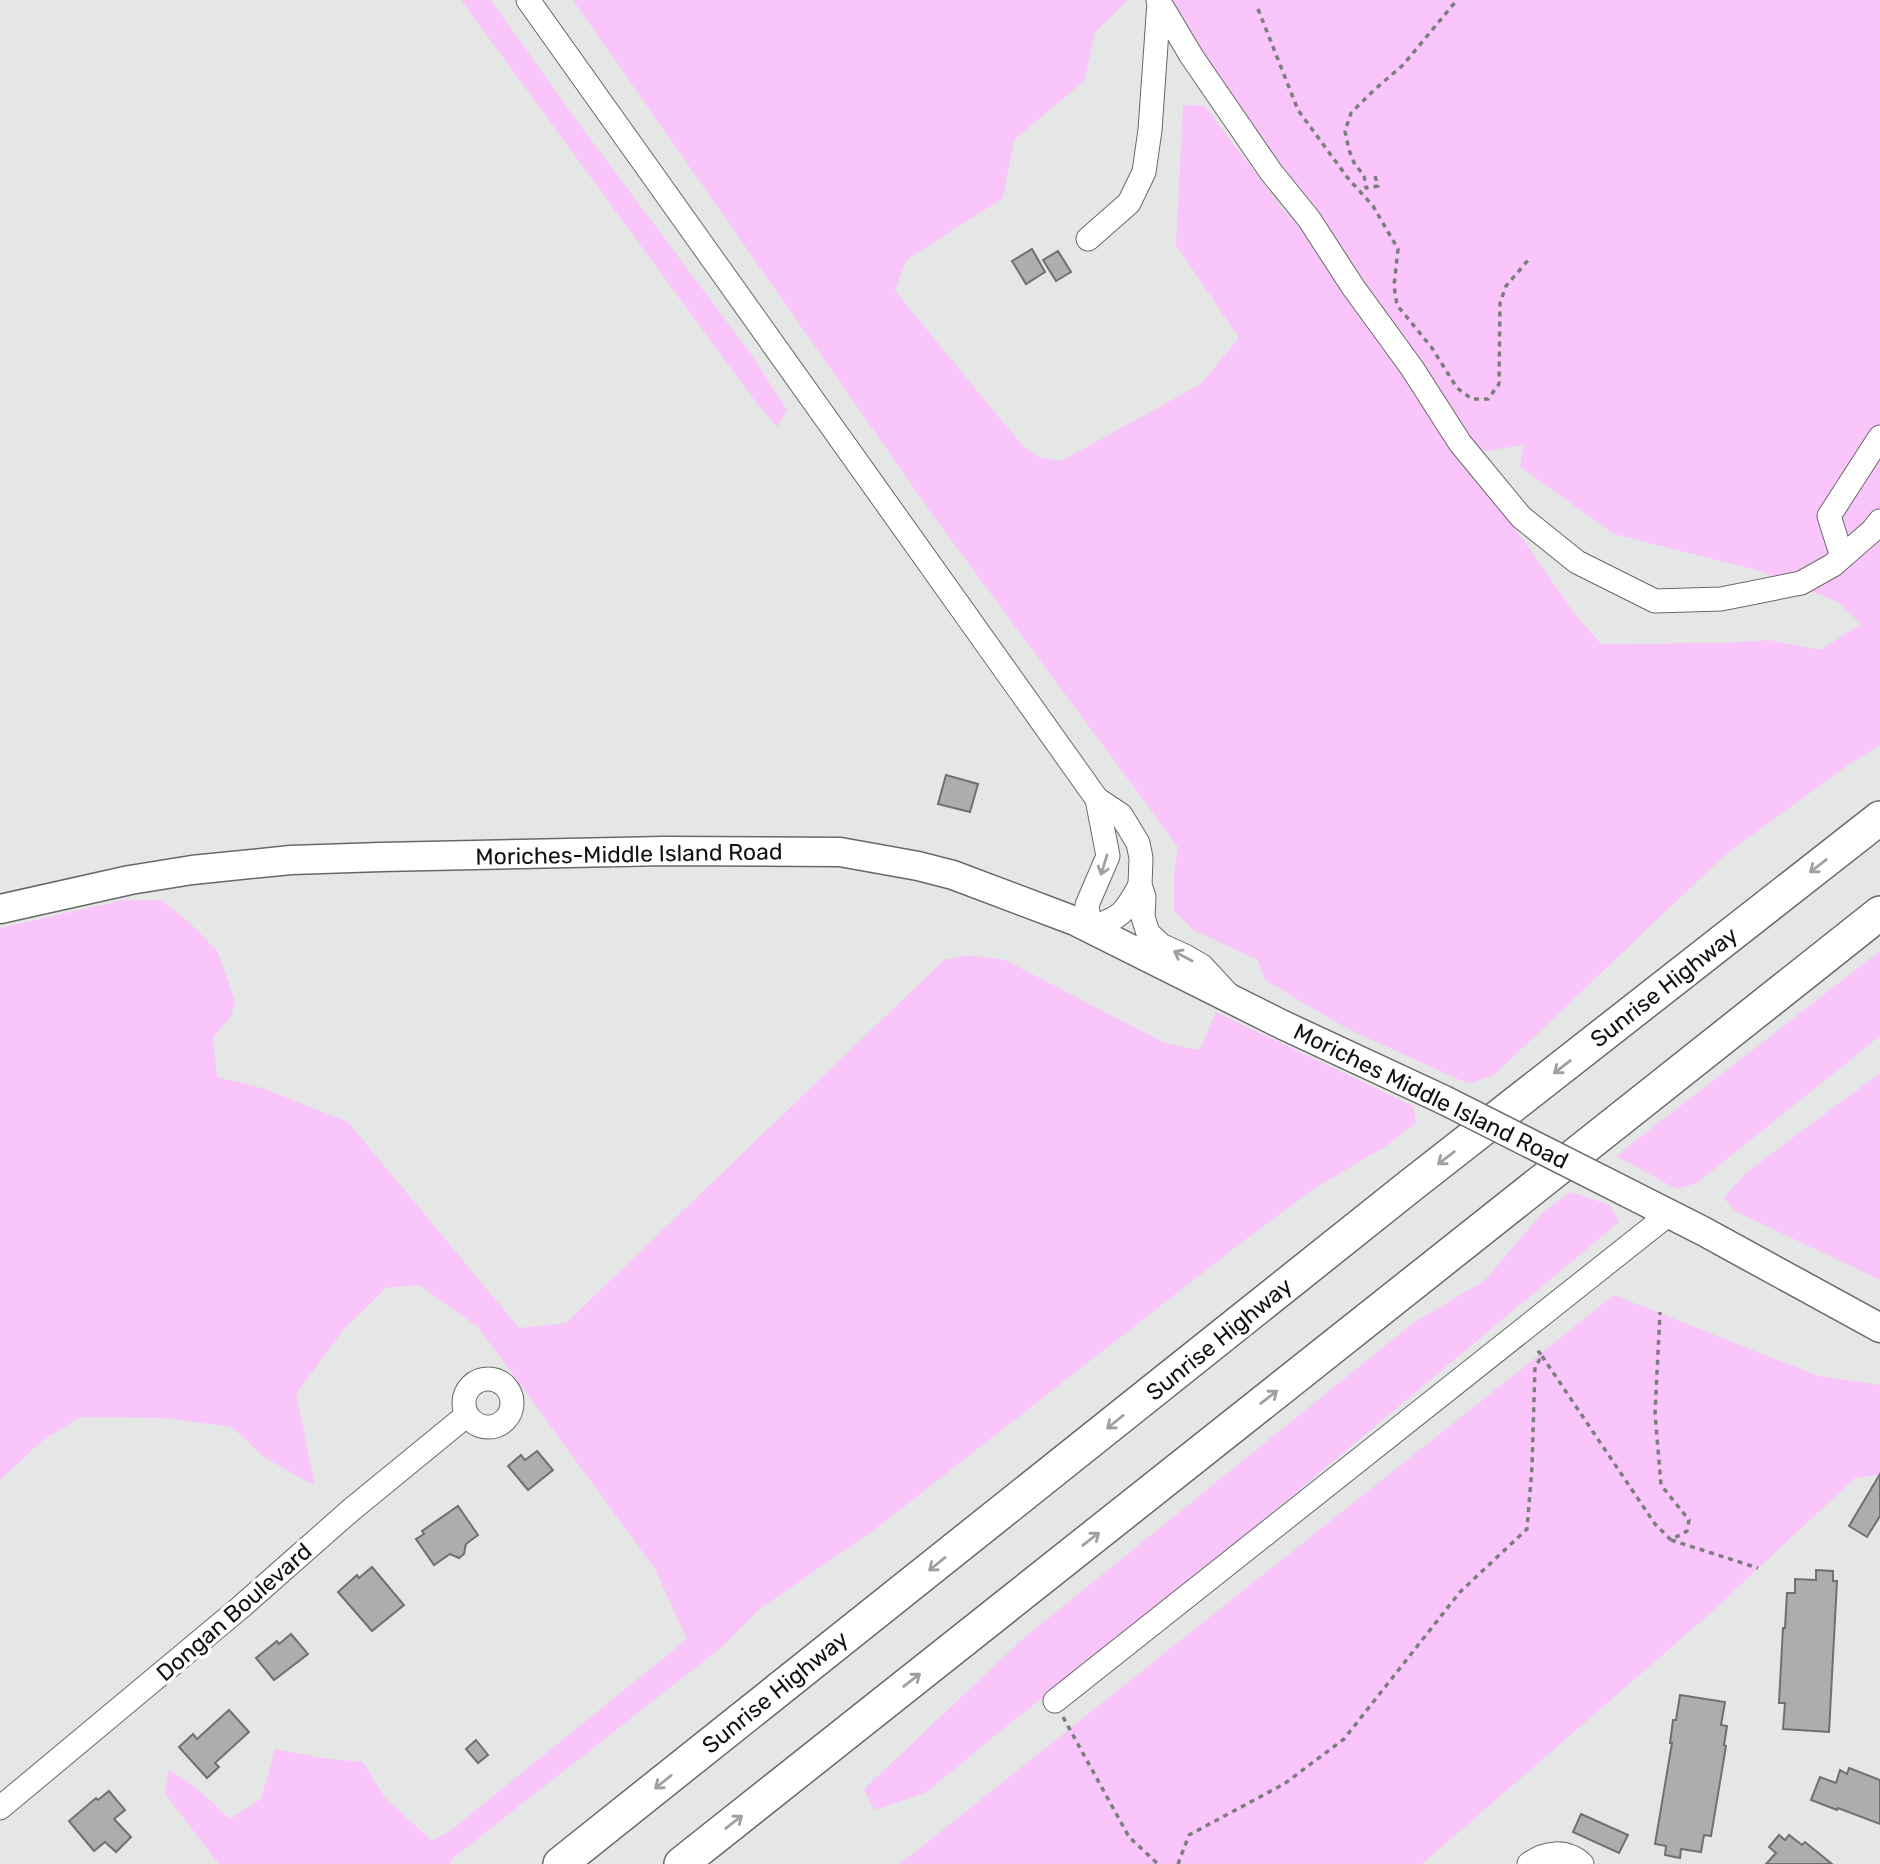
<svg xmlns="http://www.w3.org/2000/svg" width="1880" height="1864" font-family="Rubik,sans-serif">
  <rect width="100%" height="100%" fill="#e4e7e5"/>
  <g fill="#f9c5fa" fill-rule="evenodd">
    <path d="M461,0H491L569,110L753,357L787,410L777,427L759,406L704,332Z"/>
    <path d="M573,0H1128L1095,32L1084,81L1014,140L1003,198L906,260L895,291L1022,445L1038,457L1061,461L1201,384L1239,338L1176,245L1183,105L1205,106L1291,220L1196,52L1170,0H1880V745L1851,763L1727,853L1495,1074L1469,1084L1348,1029L1265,980L1258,960L1193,930L1174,911V874L1178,847L932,514ZM1523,445L1520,467L1614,534L1757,570L1838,602L1861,624L1820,650L1769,640L1723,643L1601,644L1574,613L1496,500L1460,455Z"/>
    <path d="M123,900H161L190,923L218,952L235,1002L231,1017L213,1037L217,1077L262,1088L348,1122L519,1328L566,1323L944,960L968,955L1005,960L1164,1043L1200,1050L1216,1012L1413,1106L1416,1123L1386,1146L1318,1186L1242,1242L874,1530L761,1608L723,1646L453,1858L450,1864H219L165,1794L169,1770C192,1783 211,1800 229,1819L261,1799L275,1749L328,1759L363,1762L385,1798L432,1841L450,1831L687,1639L655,1569L478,1327L419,1285L386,1288L344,1329L296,1394L315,1486L264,1457L232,1427L165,1418L80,1417L43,1440L0,1480V928Z"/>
    <path d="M1880,951V1036L1697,1183L1677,1189L1616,1156Z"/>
    <path d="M1880,1073V1280L1735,1211L1724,1198L1746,1173Z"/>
    <path d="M1570,1192L1610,1205L1619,1222L1177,1592L1013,1721L925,1793L874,1810L864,1789L1025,1637L1413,1323L1484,1281L1544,1211Z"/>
    <path d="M1614,1295L1818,1376L1880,1385V1475L1855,1478L1706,1617L1422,1864H900Z"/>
  </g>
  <g fill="#abaeac" stroke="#6e716f" stroke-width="2">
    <path d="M1032,249L1045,272L1026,284L1012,261Z"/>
    <path d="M1058,251L1071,272L1056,281L1043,260Z"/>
    <path d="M946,775L978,784L970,812L938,804Z"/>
    <path d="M537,1451L553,1470L528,1490L508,1466L521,1455L525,1460Z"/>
    <path d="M1880,1474V1516L1867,1537L1849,1526Z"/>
    <path d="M458,1506L478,1535L466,1544L464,1554L459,1558L450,1554L434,1565L416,1539L424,1534L422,1531Z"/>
    <path d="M372,1567L404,1605L372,1631L338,1592L357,1575L359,1578Z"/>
    <path d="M1816,1570L1833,1571V1581H1837L1829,1732L1783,1729L1785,1703H1779L1783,1628H1785L1787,1593H1795V1579L1816,1580Z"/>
    <path d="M291,1634L308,1654L274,1680L256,1658L277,1641L279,1644Z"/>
    <path d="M1680,1695L1725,1702L1721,1725L1727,1726L1724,1745L1726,1746L1711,1836L1704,1835L1701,1852L1681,1849L1680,1858L1665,1855L1666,1846L1655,1844L1672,1743H1670L1673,1720H1676Z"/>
    <path d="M229,1710L249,1732L215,1763L219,1767L207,1778L179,1747L193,1734L197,1739Z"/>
    <path d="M476,1740L488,1755L478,1763L466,1749Z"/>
    <path d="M1849,1768L1880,1780V1824L1838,1808L1837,1810L1811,1800L1820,1777L1836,1783L1840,1770L1847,1774Z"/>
    <path d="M109,1791L125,1810L114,1819L131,1837L116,1852L105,1842L94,1851L69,1821L96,1798L98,1800Z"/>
    <path d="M1581,1814L1628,1835L1619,1853L1573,1832Z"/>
    <path d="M1779,1835L1785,1840L1789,1835L1802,1845L1805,1842L1832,1864H1766L1776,1853L1769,1847Z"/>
  </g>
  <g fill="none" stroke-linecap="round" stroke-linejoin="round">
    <defs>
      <g id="minor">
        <path d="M528,0L1097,799L1108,856L1087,905L1090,928C1122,917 1124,914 1140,885"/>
        <path d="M1158,0L1192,57L1271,172L1309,219L1353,287L1412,368L1460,443L1521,517L1577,562L1655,601L1721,599L1801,583L1833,565L1872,531L1880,521"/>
        <path d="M1088,239L1129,203L1144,172L1150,130L1159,2"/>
        <path d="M1842,557L1829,516L1880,437"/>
        <path d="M1097,799L1121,815L1138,843L1141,858L1140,885L1144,897L1143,917L1148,933L1161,945L1185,956L1202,966L1228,994"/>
        <circle cx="488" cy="1403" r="24"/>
        <path d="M1055,1701L1669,1214"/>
        <path d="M0,1808L241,1607L351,1510L467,1415"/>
        <path d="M1529,1864C1545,1852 1566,1849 1582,1864"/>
      </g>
      <g id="major">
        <path d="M0,909L130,880L192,870L291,860L381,857L664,851L840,852L918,866L953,875L1075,921L1283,1025L1444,1100"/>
        <path d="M1628,1193L1703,1231L1880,1328"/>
      </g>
      <g id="highway">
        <path d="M560,1864L1410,1186L1880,818"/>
        <path d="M681,1864L1880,913"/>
      </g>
    </defs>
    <use href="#minor" stroke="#666968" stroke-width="25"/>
    <use href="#major" stroke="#666968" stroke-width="31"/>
    <use href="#highway" stroke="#666968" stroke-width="36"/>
    <g stroke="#7c7e7d" stroke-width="3.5" stroke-dasharray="5 5" stroke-linecap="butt">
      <path d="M1258,9L1298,110L1347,177L1373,206L1398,249L1394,286L1397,305L1432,348L1457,388L1472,399H1488L1499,384L1500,303L1506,286L1530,258"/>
      <path d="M1375,176L1378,186L1366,188L1364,175L1355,165L1349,150L1345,131L1351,113L1374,90L1403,65L1457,0"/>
      <path d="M1542,1356L1655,1524L1671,1540L1687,1531L1689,1520L1661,1485L1655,1413L1660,1312"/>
      <path d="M1671,1540L1758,1568"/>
      <path d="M1063,1717L1129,1837L1158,1864"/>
      <path d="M1178,1864L1189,1835L1284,1784L1344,1739L1460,1592L1527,1529L1532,1467L1535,1367L1542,1356L1535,1347"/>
    </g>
    <use href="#minor" stroke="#fff" stroke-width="23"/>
    <use href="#major" stroke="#fff" stroke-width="28"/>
    <use href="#highway" stroke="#fff" stroke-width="33"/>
    <defs>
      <path id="major-bridge" d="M1444,1100L1628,1193"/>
    </defs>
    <use href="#major-bridge" stroke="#666968" stroke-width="31" stroke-linecap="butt"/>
    <use href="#major-bridge" stroke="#fff" stroke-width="28"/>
  </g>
  <defs><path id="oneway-shaft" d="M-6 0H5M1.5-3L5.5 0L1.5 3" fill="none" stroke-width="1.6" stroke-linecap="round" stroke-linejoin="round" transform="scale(1.75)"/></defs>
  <g stroke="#9fa0a0">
    <use href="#oneway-shaft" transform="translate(1104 865) rotate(107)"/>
    <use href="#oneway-shaft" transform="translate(1818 866) rotate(142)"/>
    <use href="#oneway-shaft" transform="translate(1183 956) rotate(-152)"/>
    <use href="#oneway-shaft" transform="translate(1562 1067) rotate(142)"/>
    <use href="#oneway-shaft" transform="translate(1446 1158) rotate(142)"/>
    <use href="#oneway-shaft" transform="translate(1269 1397) rotate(-38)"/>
    <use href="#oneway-shaft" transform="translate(1115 1422) rotate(141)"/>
    <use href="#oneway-shaft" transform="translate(1091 1539) rotate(-38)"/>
    <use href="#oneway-shaft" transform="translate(937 1564) rotate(141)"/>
    <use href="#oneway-shaft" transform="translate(912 1680) rotate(-38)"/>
    <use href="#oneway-shaft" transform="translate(663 1782) rotate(141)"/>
    <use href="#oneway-shaft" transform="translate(734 1822) rotate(-38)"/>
  </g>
  <g text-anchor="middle" stroke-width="7" stroke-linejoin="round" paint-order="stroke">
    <g font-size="23" fill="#101111" stroke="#fff">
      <text transform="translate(629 854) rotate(-1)" y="8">Moriches-Middle Island Road</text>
      <text transform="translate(1664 987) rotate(-38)" y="8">Sunrise Highway</text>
      <text transform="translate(1431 1096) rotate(26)" y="8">Moriches Middle Island Road</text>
      <text transform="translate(1219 1339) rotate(-39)" y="8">Sunrise Highway</text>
      <text transform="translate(234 1612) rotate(-41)" y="8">Dongan Boulevard</text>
      <text transform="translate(775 1692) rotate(-39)" y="8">Sunrise Highway</text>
    </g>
  </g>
</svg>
